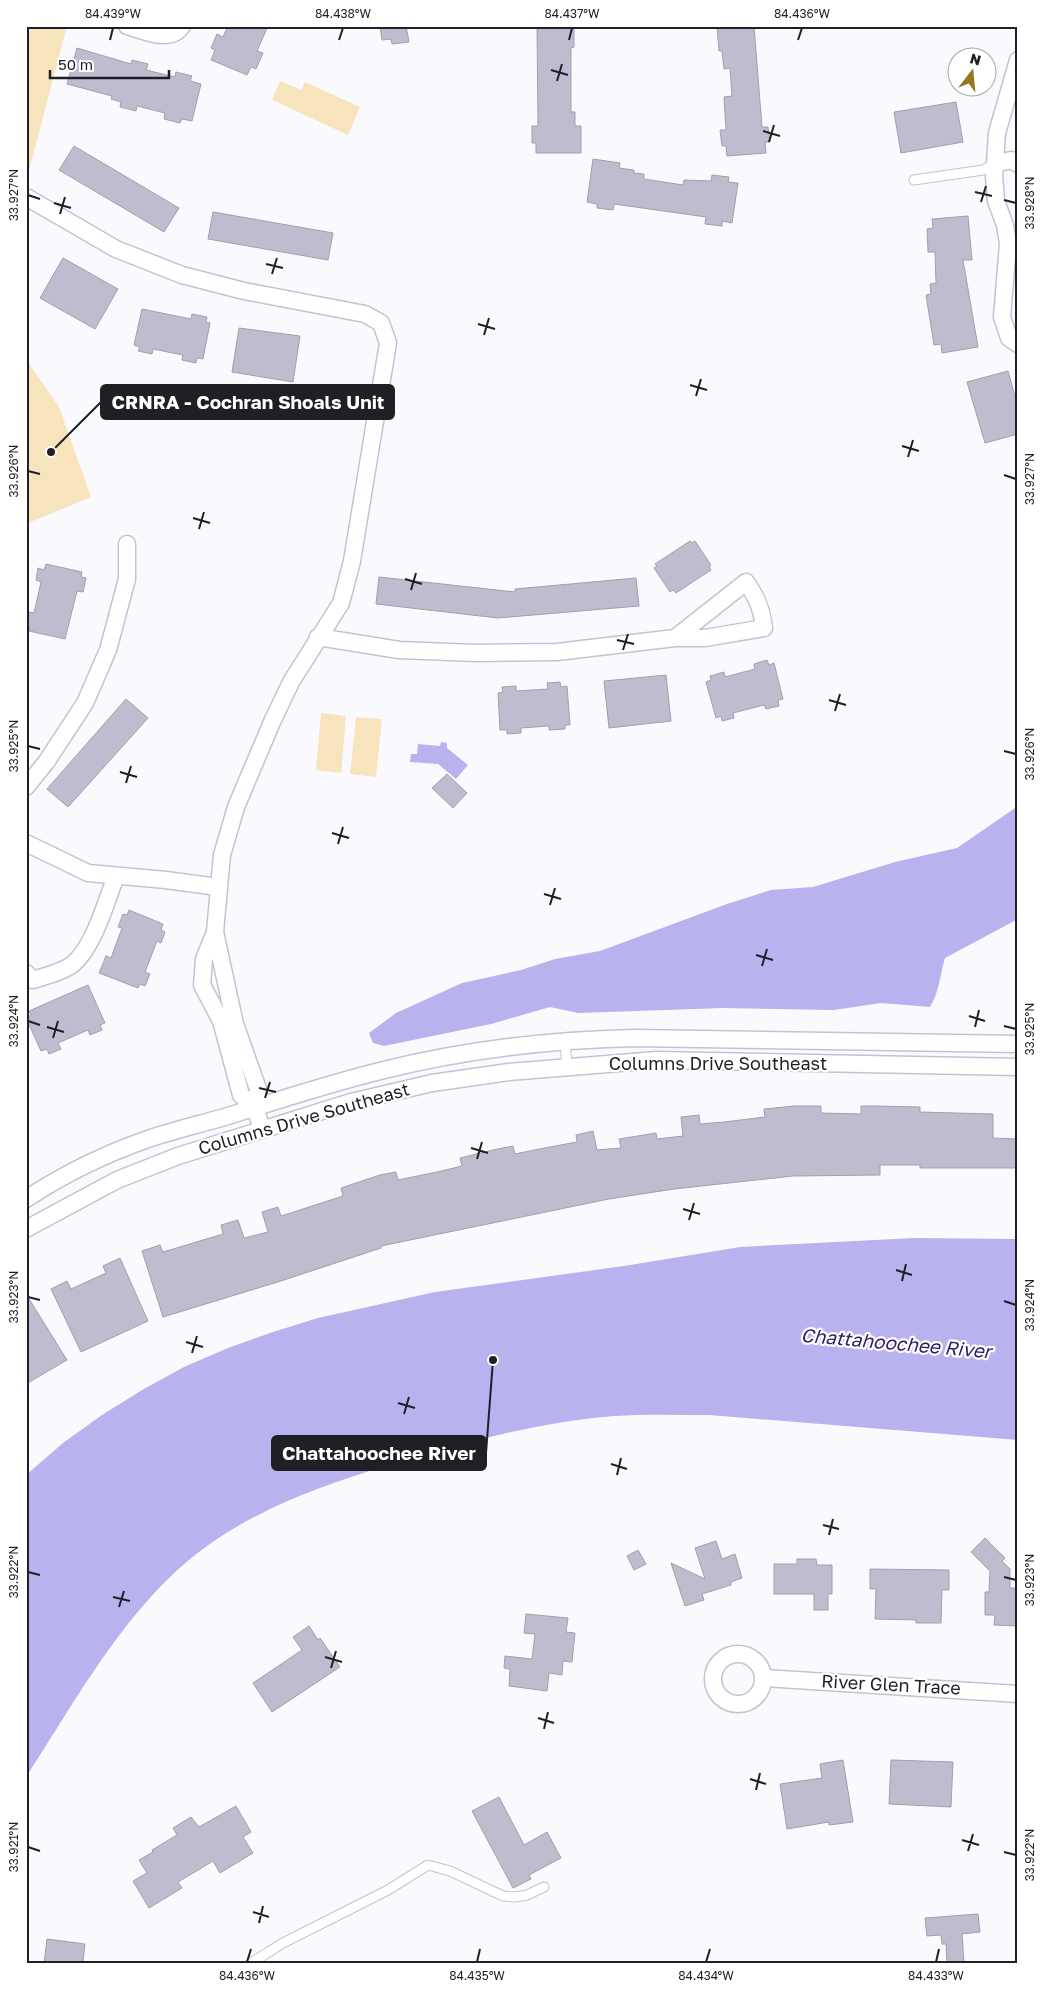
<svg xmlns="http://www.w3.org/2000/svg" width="1044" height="1989" font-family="'Golos Text',sans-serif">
  <rect width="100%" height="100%" fill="#fafafe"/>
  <g fill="#f7e4bd">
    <path d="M26,26H67L26,182Z"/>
    <path d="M280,81L301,90L305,82L360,107L348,135L272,100Z"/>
    <path d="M26,359L59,407L91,497L26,524Z"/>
    <path d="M321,713L346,716L341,773L316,770Z"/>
    <path d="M356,717L382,719L376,777L350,774Z"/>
  </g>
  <g fill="#b8b2ef">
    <path d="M441,742L447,743V748L468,765L456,779L438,764L410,762L411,754H417L418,744L440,746Z"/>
    <path d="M1018,806V919L945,958C940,975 939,993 930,1007L881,1003L834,1010L723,1008L578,1013L550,1007L491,1024L384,1046L373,1043L369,1033L396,1013L462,983L521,970L555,959L600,951L727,904L771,890L813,887L895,862L957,848Z"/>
    <path d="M914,1238L1018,1239V1440L709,1415C678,1415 646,1414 614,1416C538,1422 462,1443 389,1465C310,1489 231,1518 171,1576C111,1634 71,1708 26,1777V1475L63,1443L102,1415L142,1390L184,1367L228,1348L273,1332L318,1318L435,1292L624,1266L740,1247Z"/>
  </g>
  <g fill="#bebdd0" stroke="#a09fb1">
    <path d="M228,26H268L257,51L263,53L256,69L251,67L247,75L211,60L215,50L211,48L217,34L223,37Z"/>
    <path d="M380,26H406L409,42L392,44L391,39L382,40Z"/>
    <path d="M537,26H574V47L571,48V112H575V126H581V153H536V143H532V126H538Z"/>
    <path d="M717,26H754L762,127H768L770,142H765L766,153L727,156L726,146H722L720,130H726L724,97L732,96L730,68L724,69L722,51H719Z"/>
    <path d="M77,48L131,64L132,60L148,64L146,70L175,77L176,72L192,76L190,81L201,84L192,121L182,119L180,123L164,119L165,113L137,106L136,111L120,107L121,102L111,99L112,96L67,84Z"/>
    <path d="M956,102L963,142L901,153L894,112Z"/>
    <path d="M74,146L179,208L164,232L59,170Z"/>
    <path d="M593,159L620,163L619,168L634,170V173L644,174V179L683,185L684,180L711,181L712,175L729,177L728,182L738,183L732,223L722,221V226L705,224L706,217L614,204L613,210L597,208V204L587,202Z"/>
    <path d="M213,212L333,233L328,260L208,239Z"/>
    <path d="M968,216L972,260H963L978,347L942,353L941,344L934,345L926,295L931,294L930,284L936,283L935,252H928L927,229L933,228L932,219Z"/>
    <path d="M63,258L118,289L95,329L40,298Z"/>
    <path d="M142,309L191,319L192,314L207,317L206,322L210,323L203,359L197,358L196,363L182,360L183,355L153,349L152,354L138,351L140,347L134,345Z"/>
    <path d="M239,328L300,336L293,382L232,372Z"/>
    <path d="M1008,371L1018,407V434L985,443L967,382Z"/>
    <path d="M690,541L692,543L695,541L711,565L709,566L711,570L676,593L673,590L670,592L654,568L657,566L655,564Z"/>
    <path d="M46,564L82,572L81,577L86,578L83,592L77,591L65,639L29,631L30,627L26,626L29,612L34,613L41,582L36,580L38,568L44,570Z"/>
    <path d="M379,577L515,592V589L636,578L639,606L498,618L376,604Z"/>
    <path d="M767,660L769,665L774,663L783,699L778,700L779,706L766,709L764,705L733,713L734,718L722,721L721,716L716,718L706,682L711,680L710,676L724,672L725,677L755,669L754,664Z"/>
    <path d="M666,675L671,721L609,728L604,681Z"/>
    <path d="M560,682L561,687L567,686L570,725H565V729L549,730V726L521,728V733L507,734V730H500L498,693L503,692L502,687L516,686V691L548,689L547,683Z"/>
    <path d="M126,699L148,718L68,807L47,789Z"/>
    <path d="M447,774L467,793L453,808L432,788Z"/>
    <path d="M129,910L163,924L161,930L165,932L161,943L157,941L145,972L150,974L145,986L140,984L138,988L99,973L106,956L111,958L122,928L118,927L123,914L127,915Z"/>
    <path d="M88,985L105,1023L100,1025L102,1030L90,1035L88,1030L58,1043L61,1049L49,1054L47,1049L41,1051L26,1018L31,1015L29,1011Z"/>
    <path d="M794,1106H821V1113L861,1114V1106H878L920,1107V1112L993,1114V1138L1018,1139V1168H920V1165H880V1175L793,1176L674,1189L609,1199L381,1246V1248L281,1281L163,1317L142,1251L160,1245L163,1252L223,1234L221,1225L238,1220L244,1238L268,1232L262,1212L278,1207L281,1216L343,1196L341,1188L380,1175L396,1172L398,1180L437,1172L462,1166L460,1158L493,1150L513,1146L515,1154L539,1149L577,1142L576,1135L593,1131L597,1150L621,1148L619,1139L656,1133L657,1139L683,1136L681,1117L699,1115L700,1124L724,1122L765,1117L764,1109Z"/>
    <path d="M120,1258L148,1321L81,1352L51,1289L67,1281L71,1289L106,1273L103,1266Z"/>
    <path d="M26,1294L67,1360L26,1384Z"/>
    <path d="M985,1538L1005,1558L1002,1561L1010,1569V1588H1018V1626L994,1625L995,1615H985V1592H989L990,1571L971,1552Z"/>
    <path d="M716,1541L722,1559L735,1554L742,1578L731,1582V1585L702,1594L704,1600L685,1606L671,1563L705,1579L695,1548Z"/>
    <path d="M638,1550L646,1564L634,1570L627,1556Z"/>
    <path d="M797,1559H816L817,1565H832V1594H828V1610H814V1594H774V1564H797Z"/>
    <path d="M870,1569L949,1570V1590H942L941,1623H916V1620L875,1619L876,1589H870Z"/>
    <path d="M526,1614L568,1618L566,1632L575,1633L572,1662L563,1661L562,1675L549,1673L547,1691L509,1686L510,1669L504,1668L505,1656L532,1659L535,1634L524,1633Z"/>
    <path d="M309,1626L318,1640L320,1638L340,1667L272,1712L253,1683L302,1650L293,1637Z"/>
    <path d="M843,1760L853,1822L829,1825V1822L787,1829L780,1784L822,1778L820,1764Z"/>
    <path d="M891,1760L953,1762L951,1807L889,1804Z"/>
    <path d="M499,1797L524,1845L547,1832L561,1858L529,1875L531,1879L513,1888L472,1811Z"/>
    <path d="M236,1806L251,1832L243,1837L253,1853L220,1873L213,1861L178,1882L182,1888L149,1908L133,1881L147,1873L139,1860L153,1852L152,1850L177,1835L173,1828L191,1817L199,1827Z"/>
    <path d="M978,1914L980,1932L962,1934L964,1963H947L946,1944H942L941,1935L927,1936L925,1918Z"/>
    <path d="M47,1939L85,1944L83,1962L44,1963Z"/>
  </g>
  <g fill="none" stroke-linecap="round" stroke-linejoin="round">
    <defs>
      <g id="lane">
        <path d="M914,180L983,170L995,164"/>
        <path d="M565,1042L567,1066"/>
        <path d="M251,1963L283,1943L388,1890L428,1865L450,1871L503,1896L515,1897L527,1895L544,1887"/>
      </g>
      <g id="street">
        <path d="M127,26C143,30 170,44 182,26"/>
        <path d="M1018,60L997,133L994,176L996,201L1005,225L1008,244L1002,317L1009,338L1018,344"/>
        <path d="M995,164L1011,160L1018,164"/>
        <path d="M28,198L116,249L182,275L244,291L365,314L381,323L388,343L352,561L341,603L291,682L272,722L236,807L222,855L215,932L235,1024L258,1089L255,1108L262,1129"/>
        <path d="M318,637L399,650L476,653L557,652L675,638H705L764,628C762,610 757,597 746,582L675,638"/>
        <path d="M26,787L47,761L85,703L108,650L127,579V544"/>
        <path d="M26,843L88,873L166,880L218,887"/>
        <path d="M215,932L204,959L202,985L221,1021L241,1095L255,1108"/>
        <path d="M26,973L33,980C45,976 63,972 73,964C94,946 106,902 116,876"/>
        <path d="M26,1199C64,1174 105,1154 148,1139C174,1130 201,1124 228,1116C278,1100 328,1084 380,1071C463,1050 549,1040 634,1038L1018,1044"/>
        <path d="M26,1229L117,1180L178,1156L351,1102L432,1083L509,1072L657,1060L1018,1067"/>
        <circle cx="738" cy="1679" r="25"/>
        <path d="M764,1678L1018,1694"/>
      </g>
    </defs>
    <use href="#lane" stroke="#c3c2d5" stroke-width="11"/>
    <use href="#street" stroke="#c3c2d5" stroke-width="19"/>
    <path stroke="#9b9aa0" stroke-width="3" stroke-dasharray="5 2.5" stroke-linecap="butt" d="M26,42H27"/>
    <use href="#lane" stroke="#fff" stroke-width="9"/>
    <use href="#street" stroke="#fff" stroke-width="16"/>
  </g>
  <path fill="none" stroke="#201f26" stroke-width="2" d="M110,40L113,28M339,40L343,28M569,40L572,28M798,40L802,28M551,70L568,75M557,81L562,64M763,131L780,136M769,142L774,125M975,192L992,196M28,195L40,199M1004,200L1016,203M981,202L986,186M54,203L71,208M60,214L65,197M266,264L283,268M272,274L277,258M478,324L495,329M484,335L489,318M690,385L707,390M696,396L701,379M902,446L919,451M908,457L913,440M28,471L40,474M1004,475L1016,479M193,518L210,523M199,529L204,512M405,579L422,584M411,590L416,573M617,640L634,644M623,650L628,634M829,700L846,705M835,711L840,694M28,746L40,749M1004,751L1016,754M120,772L137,777M126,783L131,766M332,833L349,838M338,844L343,827M544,894L561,899M550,905L555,888M756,955L773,960M762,966L767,949M969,1016L985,1021M28,1021L40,1025M1004,1026L1016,1029M47,1027L64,1032M975,1027L979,1010M53,1038L58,1021M259,1088L276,1092M265,1098L270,1082M471,1148L488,1153M477,1159L482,1142M683,1209L700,1214M689,1220L694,1203M896,1270L912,1275M902,1281L906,1264M28,1297L40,1300M1004,1301L1016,1305M186,1342L203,1347M192,1353L197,1336M398,1403L415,1408M404,1414L409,1397M611,1464L627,1469M617,1475L621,1458M823,1525L839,1529M829,1535L833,1519M28,1572L40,1575M1004,1577L1016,1580M113,1597L130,1601M119,1607L124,1591M325,1657L342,1662M331,1668L336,1651M538,1718L554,1723M544,1729L548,1712M750,1779L766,1784M756,1790L760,1773M962,1840L979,1845M28,1847L40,1851M968,1851L973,1834M1004,1852L1016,1855M253,1912L269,1917M259,1923L263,1906M247,1962L251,1949M477,1962L480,1949M706,1962L710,1949M936,1962L939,1949"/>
  <g text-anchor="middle" stroke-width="4.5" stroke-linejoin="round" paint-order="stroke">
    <g font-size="18" fill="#201f26" stroke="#fff">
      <text x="718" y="1070">Columns Drive Southeast</text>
      <text transform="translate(304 1119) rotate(-16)" y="6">Columns Drive Southeast</text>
      <text transform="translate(891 1685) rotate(3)" y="6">River Glen Trace</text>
    </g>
    <g font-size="19" font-style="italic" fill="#322167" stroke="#fff">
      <text transform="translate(896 1343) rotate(5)" y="7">Chattahoochee River</text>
    </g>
  </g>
  <path fill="none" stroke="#201f26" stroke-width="2" d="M51 452L101 402M493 1360L486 1453"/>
  <g fill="#201f26" stroke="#fff" stroke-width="2">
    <circle cx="51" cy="452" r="5"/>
    <circle cx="493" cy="1360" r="5"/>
  </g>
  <g fill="#201f26" stroke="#201f26" stroke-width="2">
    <rect x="101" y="385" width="293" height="34" rx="5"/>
    <rect x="272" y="1436" width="214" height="34" rx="5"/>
  </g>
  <g font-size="19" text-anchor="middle" font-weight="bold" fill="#fff">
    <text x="248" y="409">CRNRA - Cochran Shoals Unit</text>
    <text x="379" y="1460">Chattahoochee River</text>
  </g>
  <rect width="1044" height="1989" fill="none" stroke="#ffffff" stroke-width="55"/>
  <g transform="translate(972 72) rotate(16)"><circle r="24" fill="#ffffff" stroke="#a6a5a8"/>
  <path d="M0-4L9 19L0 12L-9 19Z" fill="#997620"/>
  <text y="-8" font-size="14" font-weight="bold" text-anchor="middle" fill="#201f26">N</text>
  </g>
  <path d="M50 70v8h119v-8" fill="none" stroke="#201f26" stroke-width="2.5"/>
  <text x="58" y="70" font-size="15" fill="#201f26" stroke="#ffffff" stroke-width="4" paint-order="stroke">50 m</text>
  <rect x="28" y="28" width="988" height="1934" fill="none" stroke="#201f26" stroke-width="2"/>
  <g font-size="12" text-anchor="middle" fill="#201f26">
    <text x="113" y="18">84.439°W</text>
    <text x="343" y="18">84.438°W</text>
    <text x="572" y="18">84.437°W</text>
    <text x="802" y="18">84.436°W</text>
    <text transform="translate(14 195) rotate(-90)" y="4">33.927°N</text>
    <text transform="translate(1030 203) rotate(-90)" y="4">33.928°N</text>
    <text transform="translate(14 471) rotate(-90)" y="4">33.926°N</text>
    <text transform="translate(1030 479) rotate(-90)" y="4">33.927°N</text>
    <text transform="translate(14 746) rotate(-90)" y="4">33.925°N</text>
    <text transform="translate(1030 754) rotate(-90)" y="4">33.926°N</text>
    <text transform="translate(14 1021) rotate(-90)" y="4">33.924°N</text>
    <text transform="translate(1030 1029) rotate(-90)" y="4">33.925°N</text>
    <text transform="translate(14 1297) rotate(-90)" y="4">33.923°N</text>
    <text transform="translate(1030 1305) rotate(-90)" y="4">33.924°N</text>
    <text transform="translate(14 1572) rotate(-90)" y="4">33.922°N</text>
    <text transform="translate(1030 1580) rotate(-90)" y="4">33.923°N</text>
    <text transform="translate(14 1847) rotate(-90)" y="4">33.921°N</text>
    <text transform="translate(1030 1855) rotate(-90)" y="4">33.922°N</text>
    <text x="247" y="1980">84.436°W</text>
    <text x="477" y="1980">84.435°W</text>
    <text x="706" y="1980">84.434°W</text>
    <text x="936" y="1980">84.433°W</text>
  </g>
</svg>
